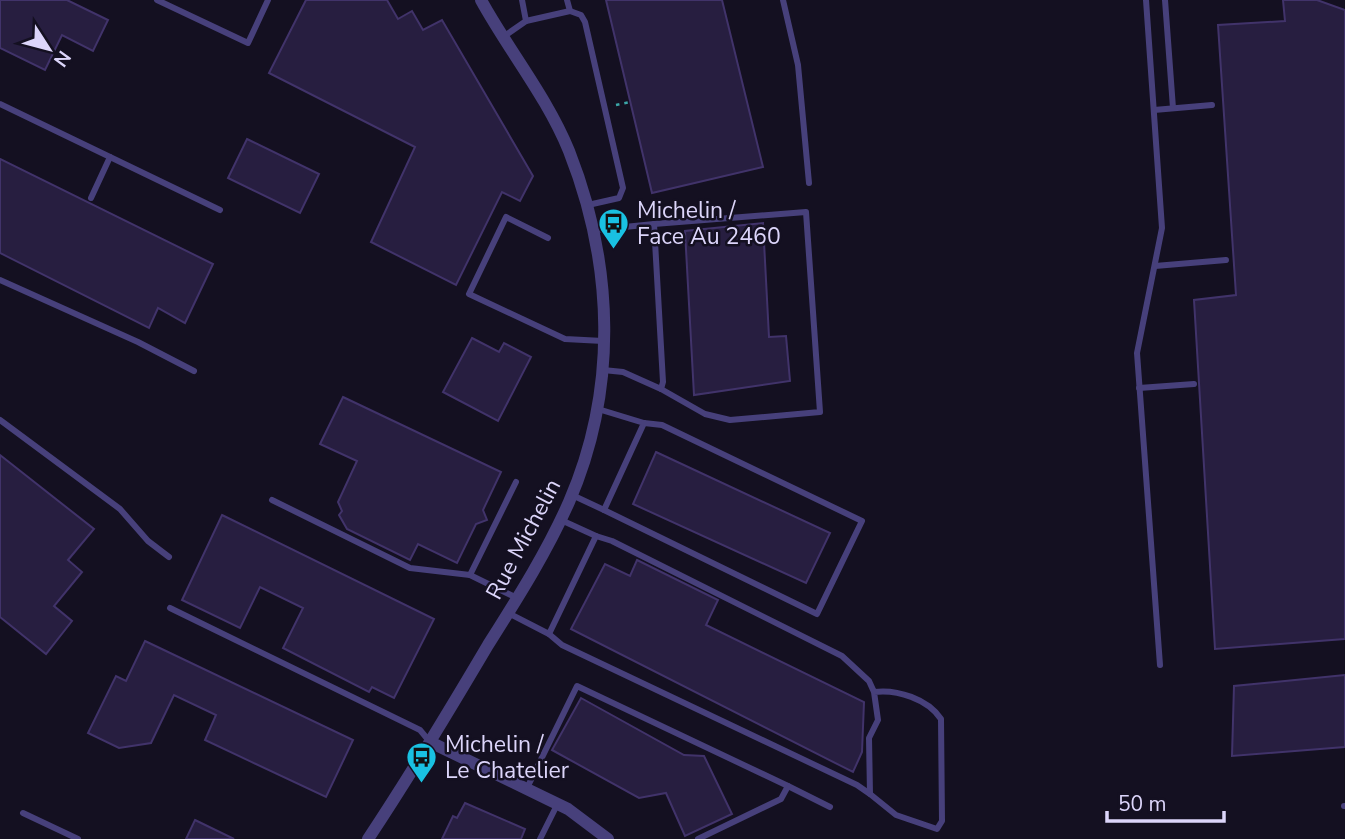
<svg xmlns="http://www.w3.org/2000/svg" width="1345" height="839" font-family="'Nunito Sans',sans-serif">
  <rect width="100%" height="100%" fill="#141021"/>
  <g fill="#271e40" stroke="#41336a" stroke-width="2">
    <path d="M0,0H67L108,20L93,51L62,35L45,70L0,48Z"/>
    <path d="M306,0H387L398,19L412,11L423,30L442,20L533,176L520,201L502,192L456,285L371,242L415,147L269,73Z"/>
    <path d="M606,0H722L763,167L652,193Z"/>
    <path d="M1283,0H1317L1345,10V639L1215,649L1194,300L1236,295L1218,25L1285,21Z"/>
    <path d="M247,139L319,174L300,213L228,178Z"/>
    <path d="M0,159L213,264L185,323L158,308L149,328L0,253Z"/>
    <path d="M763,223L769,337L786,336L790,381L694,395L685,231Z"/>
    <path d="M472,338L499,352L504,343L531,357L498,421L443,392Z"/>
    <path d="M343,397L501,472L483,510L487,520L476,524L457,563L418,544L410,560L347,529L339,515L342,511L338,502L357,461L320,444Z"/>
    <path d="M656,452L830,533L806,583L633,504Z"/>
    <path d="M0,455L94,529L68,560L82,572L54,606L72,621L46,654L0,617Z"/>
    <path d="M222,515L434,619L394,698L372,687L369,692L283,648L303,608L260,587L240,628L182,600Z"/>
    <path d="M637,560L718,600L706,625L864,702L862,752L853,772L571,629L605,564L630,576Z"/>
    <path d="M145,641L353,740L326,797L205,740L216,715L174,695L151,743L119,748L88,733L116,676L126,681Z"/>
    <path d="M1345,675V747L1232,756L1234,686Z"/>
    <path d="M581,698L684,755L704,756L732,814L685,836L666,793L639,798L552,750Z"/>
    <path d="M465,803L525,829L521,839H442L453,816L457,818Z"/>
    <path d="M195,820L234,839H186Z"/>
  </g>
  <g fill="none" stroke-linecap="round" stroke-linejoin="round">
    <path stroke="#3ca7a8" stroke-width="2.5" stroke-dasharray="3.5 5" stroke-linecap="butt" d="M616,105L630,102"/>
    <g stroke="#47407b" stroke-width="6">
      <path d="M157,0L248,43L268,0"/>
      <path d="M783,0L798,65L809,183"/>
      <path d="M1146,0L1162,228L1137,353L1160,665"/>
      <path d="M1165,0L1173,108"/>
      <path d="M570,11L581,15L585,22L623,188L619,198L588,205"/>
      <path d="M526,21L570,11L567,0"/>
      <path d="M503,37L526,21L522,0"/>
      <path d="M0,104L220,210"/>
      <path d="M1154,110L1212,105"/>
      <path d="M91,198L110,157"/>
      <path d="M654,224L806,212L820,412L730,420L705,414L661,389"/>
      <path d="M595,230L654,224L663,382L661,389L623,372L603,370"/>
      <path d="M548,238L506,217L469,294L565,339L603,341"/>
      <path d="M1155,266L1226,260"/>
      <path d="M0,280L138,342L194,371"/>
      <path d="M1139,388L1194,384"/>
      <path d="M0,420L120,509L148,541L169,557"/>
      <path d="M516,482L470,575L517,598"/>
      <path d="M572,495L604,510L644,423L598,409"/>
      <path d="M272,500L410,568L470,575"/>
      <path d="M604,510L817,614L862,521L662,425L644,423"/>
      <path d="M596,536L612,541L842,656L869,681L874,692L878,720L869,738L870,794L896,815L937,829L942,821L941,719C928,699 897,689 874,692"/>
      <path d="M170,608L420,730L430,742"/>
      <path d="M508,613L549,634L596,536L561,520"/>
      <path d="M549,634L562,645L857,785L870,794"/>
      <path d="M788,786L830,807"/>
      <path d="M527,788L577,686L788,786L781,799L698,839"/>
      <path d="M1344,806H1345"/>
      <path d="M23,813L78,839"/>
      <path d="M540,839L557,805"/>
    </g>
    <g stroke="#47407b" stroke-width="12">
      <path d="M430,742L568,809L608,839"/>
      <path d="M368,839C410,776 449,711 488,645C517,599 547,552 569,502C618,389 614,265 569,151C547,97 509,51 481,0"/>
    </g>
  </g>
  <defs>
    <symbol id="bus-pin" viewBox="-11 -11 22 30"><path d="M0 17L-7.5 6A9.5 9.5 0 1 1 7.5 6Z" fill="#19c1e2" stroke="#141021"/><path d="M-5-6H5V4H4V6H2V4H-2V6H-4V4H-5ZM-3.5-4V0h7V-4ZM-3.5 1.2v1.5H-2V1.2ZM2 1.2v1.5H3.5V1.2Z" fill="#111"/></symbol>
  </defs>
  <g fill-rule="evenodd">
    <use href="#bus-pin" x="596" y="206" width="35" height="47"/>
    <use href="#bus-pin" x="404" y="740" width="35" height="47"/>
  </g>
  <g text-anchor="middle" stroke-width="5" stroke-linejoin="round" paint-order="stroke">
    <g font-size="23" fill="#dcd5fa" stroke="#141021" text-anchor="start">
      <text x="637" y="218">Michelin /<tspan x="637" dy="26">Face Au 2460</tspan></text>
      <text x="445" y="752">Michelin /<tspan x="445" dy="26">Le Chatelier</tspan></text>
    </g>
    <g font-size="23" fill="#dcd5fa" stroke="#141021">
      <text transform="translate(523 539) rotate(-62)" y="8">Rue Michelin</text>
    </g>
  </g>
  <g transform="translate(49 49) rotate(126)" stroke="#141021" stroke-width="5" paint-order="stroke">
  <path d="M0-5L12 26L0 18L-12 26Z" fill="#dcd5fa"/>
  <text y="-10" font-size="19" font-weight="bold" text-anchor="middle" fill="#dcd5fa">N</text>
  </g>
  <path d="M1107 811v10h117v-10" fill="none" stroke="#dcd5fa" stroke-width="3.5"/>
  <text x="1118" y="811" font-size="21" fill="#dcd5fa" stroke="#141021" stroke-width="5" paint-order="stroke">50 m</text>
</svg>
